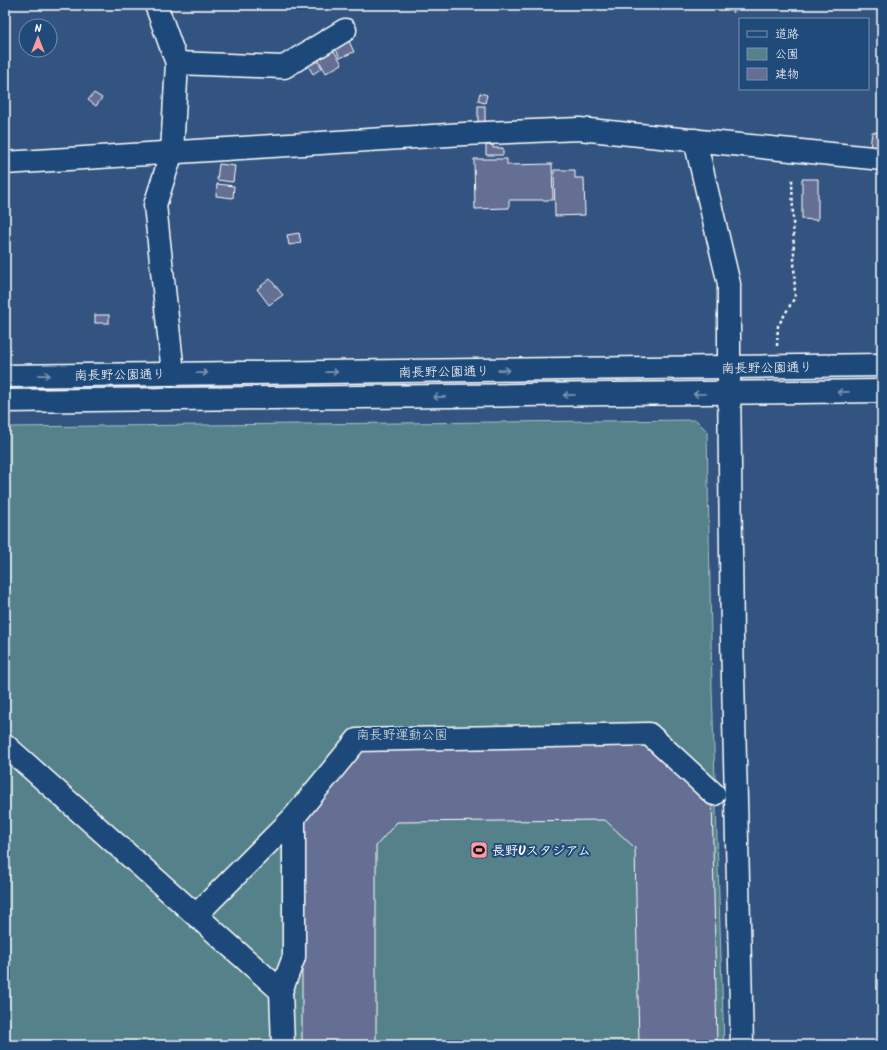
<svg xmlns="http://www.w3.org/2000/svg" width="887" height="1050" font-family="Kalam,'Klee One',sans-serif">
  <rect width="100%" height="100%" fill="#335481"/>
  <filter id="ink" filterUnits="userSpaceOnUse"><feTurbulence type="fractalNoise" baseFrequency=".025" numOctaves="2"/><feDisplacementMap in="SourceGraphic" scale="8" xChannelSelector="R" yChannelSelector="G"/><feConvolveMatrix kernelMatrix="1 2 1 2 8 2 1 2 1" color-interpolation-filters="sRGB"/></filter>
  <g filter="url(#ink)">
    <path fill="#55828a" stroke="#aac0c4" d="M696,420L707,431L712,689L724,1045H5V427Z"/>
    <g fill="#656e93" stroke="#fff">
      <path d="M727,5H737L739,8L733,13Z"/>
      <path d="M348,39L354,52L340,58L334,45Z"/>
      <path d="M332,48L342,64L326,73L317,57Z"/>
      <path d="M316,59L322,68L313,74L307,64Z"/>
      <path d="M94,93L102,98L96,106L88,100Z"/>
      <path d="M480,93L487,95L485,103L478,101Z"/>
      <rect x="478" y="106" width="7" height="16"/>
      <path d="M872,132L882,133V149L870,148Z"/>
      <path d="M486,145H493V148H503V155H486Z"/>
      <path d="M474,159H507V165L552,164L553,200H509V208L475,209Z"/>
      <path d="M219,164L235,166L233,182L217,180Z"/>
      <path d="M554,170H575V178H584L585,215L555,216Z"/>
      <path d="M802,179H818V220L802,219Z"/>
      <path d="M217,184L234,186L233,198L216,196Z"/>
      <path d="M299,233L301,243L289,245L287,235Z"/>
      <path d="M270,279L283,295L269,305L257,289Z"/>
      <rect x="95" y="315" width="14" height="8"/>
      <path d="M651,738L712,795L717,1045H639L635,848L605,820L397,822L376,846V1045H302V823L367,744Z"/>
    </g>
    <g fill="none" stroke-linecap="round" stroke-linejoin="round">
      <defs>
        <g id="street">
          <path d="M156,5L177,63L172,152L155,205L173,373"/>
          <path d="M177,63L284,67L345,30"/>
          <path d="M695,140L729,284V368"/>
          <path d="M5,163L464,134L579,129L882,159"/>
          <path d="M5,745L281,991L283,1045"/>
          <path d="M196,915L294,817L357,740L649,734L714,794"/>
          <path d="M281,991L294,957V817"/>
        </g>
        <g id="secondary">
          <path d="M5,376L882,365"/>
          <path d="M729,378L732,637L742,1045"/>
          <path d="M5,401L882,391"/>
        </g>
      </defs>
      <use href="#street" stroke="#fff" stroke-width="25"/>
      <use href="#secondary" stroke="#fff" stroke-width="25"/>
      <path stroke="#fff" stroke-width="2.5" stroke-dasharray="3 3" stroke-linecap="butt" d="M777,346L778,326L795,297L792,179"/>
      <use href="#street" stroke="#1f4a7a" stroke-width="22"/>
      <use href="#secondary" stroke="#1f4a7a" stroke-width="22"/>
    </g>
    <defs><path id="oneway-shaft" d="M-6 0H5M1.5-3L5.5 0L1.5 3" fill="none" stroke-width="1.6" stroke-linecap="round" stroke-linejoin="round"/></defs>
    <g stroke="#7992af">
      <use href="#oneway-shaft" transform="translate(504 370) rotate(-1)"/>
      <use href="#oneway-shaft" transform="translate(332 372) rotate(-1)"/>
      <use href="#oneway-shaft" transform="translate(202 373) rotate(-1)"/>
      <use href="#oneway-shaft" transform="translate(44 375) rotate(-1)"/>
      <use href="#oneway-shaft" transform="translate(843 392) rotate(179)"/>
      <use href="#oneway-shaft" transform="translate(699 394) rotate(179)"/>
      <use href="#oneway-shaft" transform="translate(569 395) rotate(179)"/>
      <use href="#oneway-shaft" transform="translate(439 397) rotate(179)"/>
    </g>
  </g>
  <defs>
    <symbol id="stadium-square" viewBox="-11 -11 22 22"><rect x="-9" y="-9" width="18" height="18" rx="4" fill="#ff9aa2" stroke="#1f4a7a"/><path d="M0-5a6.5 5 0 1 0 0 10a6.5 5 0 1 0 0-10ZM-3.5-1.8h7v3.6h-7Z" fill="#111"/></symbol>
  </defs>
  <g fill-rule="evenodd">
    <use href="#stadium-square" x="469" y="840" width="20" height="20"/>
  </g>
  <g text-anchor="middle" stroke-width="4" stroke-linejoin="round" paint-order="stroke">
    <g font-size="13" fill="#fff" stroke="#1f4a7a">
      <text transform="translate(767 367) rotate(-1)" y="5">南長野公園通り</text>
      <text transform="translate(444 371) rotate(-1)" y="5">南長野公園通り</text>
      <text transform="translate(120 374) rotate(-1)" y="5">南長野公園通り</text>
    </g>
    <g font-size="13" fill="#d4e0e2" stroke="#1f4a7a">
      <text x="402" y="739">南長野運動公園</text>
    </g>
    <g font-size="13" font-weight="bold" fill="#fff" stroke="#1f4a7a" text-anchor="start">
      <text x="492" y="855">長野Uスタジアム</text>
    </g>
  </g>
  <rect width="887" height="1050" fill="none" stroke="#1f4a7a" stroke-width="20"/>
  <rect x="10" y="10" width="867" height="1030" fill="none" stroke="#fff" stroke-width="1.5" filter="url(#ink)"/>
  <rect x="739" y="18" width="130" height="72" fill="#1f4a7a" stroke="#7992af"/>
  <rect x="747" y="31" width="20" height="6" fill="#1f4a7a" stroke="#7992af"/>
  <text x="775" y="38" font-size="12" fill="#ffffff">道路</text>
  <rect x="747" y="48" width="20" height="12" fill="#55828a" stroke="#7992af"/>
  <text x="775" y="58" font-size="12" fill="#ffffff">公園</text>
  <rect x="747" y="68" width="20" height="12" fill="#656e93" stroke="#7992af"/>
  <text x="775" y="78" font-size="12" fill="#ffffff">建物</text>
  <g transform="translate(38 38)"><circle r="19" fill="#1f4a7a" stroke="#7992af"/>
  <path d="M0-3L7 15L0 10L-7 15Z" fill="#ff9aa2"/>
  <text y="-6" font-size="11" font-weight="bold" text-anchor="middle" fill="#ffffff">N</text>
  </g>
</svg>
